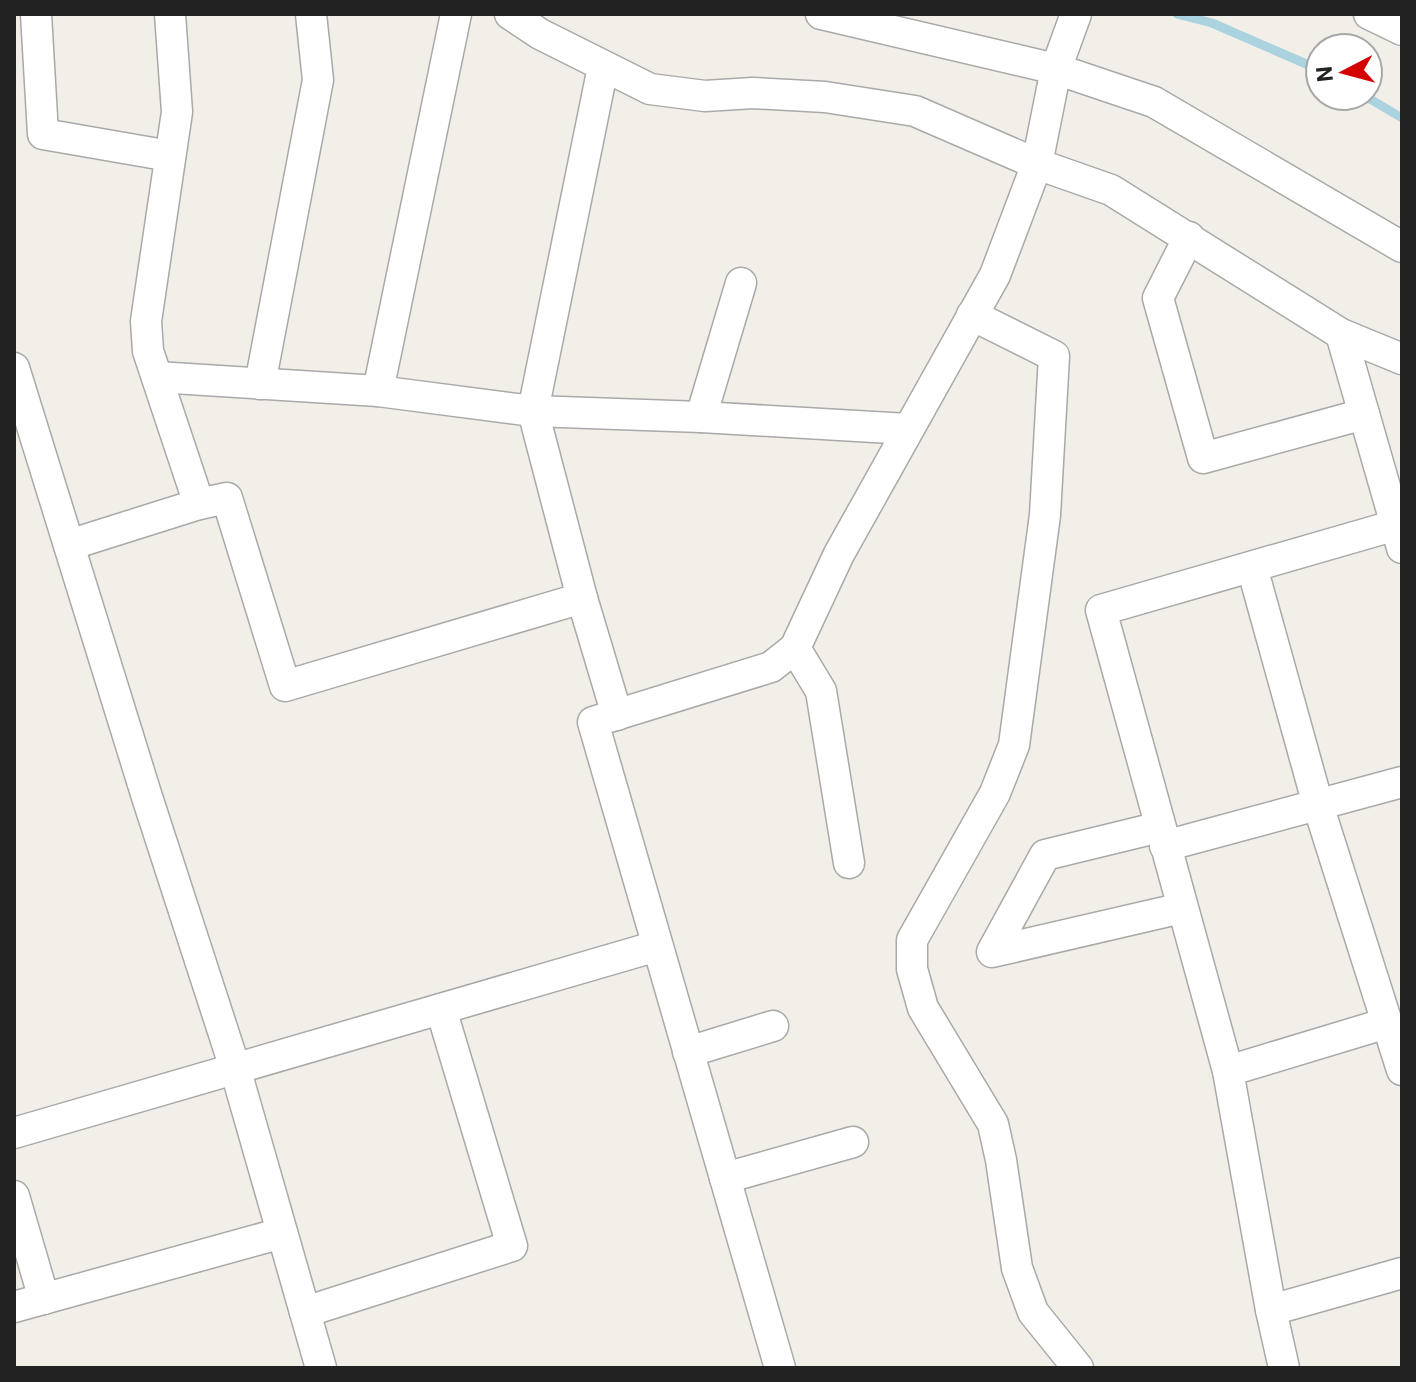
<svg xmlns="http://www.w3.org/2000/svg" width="1416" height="1382" font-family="Roboto,sans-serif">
  <rect width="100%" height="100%" fill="#f2efe9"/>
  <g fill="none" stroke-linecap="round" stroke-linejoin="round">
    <g stroke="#aad3df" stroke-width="9">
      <path d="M1177,14L1212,23L1320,70"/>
      <path d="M1365,96L1402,118"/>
    </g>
    <defs>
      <g id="street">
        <path d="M36,14L43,134L170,156"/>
        <path d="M510,14L540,34L650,89L705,96L753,93L825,97L915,111L1037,164L1111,190L1341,334L1402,359"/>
        <path d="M821,14L1056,69L1154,102L1402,247"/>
        <path d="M1369,14L1402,30"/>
        <path d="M603,67L533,411L582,598L617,715"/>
        <path d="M1189,237L1158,298L1203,458L1364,414"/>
        <path d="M972,315L1054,356L1045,515L1014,745L995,793L912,940V969L923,1008L993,1124L1001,1160L1017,1268L1033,1312L1078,1368"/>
        <path d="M1341,334L1396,525"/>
        <path d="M14,368L147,797L235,1068L321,1368"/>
        <path d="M157,377L378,391L533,411L701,417L908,429"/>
        <path d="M260,384L318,80L311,14"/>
        <path d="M378,391L456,14"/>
        <path d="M701,417L741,283"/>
        <path d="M199,504L227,498L285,686L582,598"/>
        <path d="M69,545L199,504L148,351L146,321L177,112L170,14"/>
        <path d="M1252,567L1318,805L1402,1070"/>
        <path d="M795,648L821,691L849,863"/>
        <path d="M1160,827L1045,855L992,952L1182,908"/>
        <path d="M1165,846L1402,782"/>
        <path d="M688,1052L773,1026"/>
        <path d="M1228,1071L1387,1023"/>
        <path d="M14,1133L657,946"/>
        <path d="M725,1178L853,1142"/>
        <path d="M14,1196L44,1299"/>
        <path d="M14,1307L282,1233"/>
        <path d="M1271,1310L1402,1273"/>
        <path d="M305,1312L512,1246L441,1009"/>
        <path d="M780,1368L593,722L771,667L795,648L839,554L995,275L1037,164L1056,69L1076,14"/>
        <path d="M1284,1368L1271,1310L1228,1071L1101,610L1396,525L1402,548"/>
      </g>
    </defs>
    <use href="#street" stroke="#a9a9a9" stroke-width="33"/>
    <use href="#street" stroke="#fff" stroke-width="30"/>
  </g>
  <rect width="1416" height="1382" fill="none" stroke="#222222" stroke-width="32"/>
  <g transform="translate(1344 72) rotate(264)"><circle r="38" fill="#ffffff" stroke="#a7a7a7" stroke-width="2"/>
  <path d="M0-6L14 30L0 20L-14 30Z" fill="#d40000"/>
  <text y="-12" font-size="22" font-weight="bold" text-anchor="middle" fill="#222222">N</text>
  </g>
</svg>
